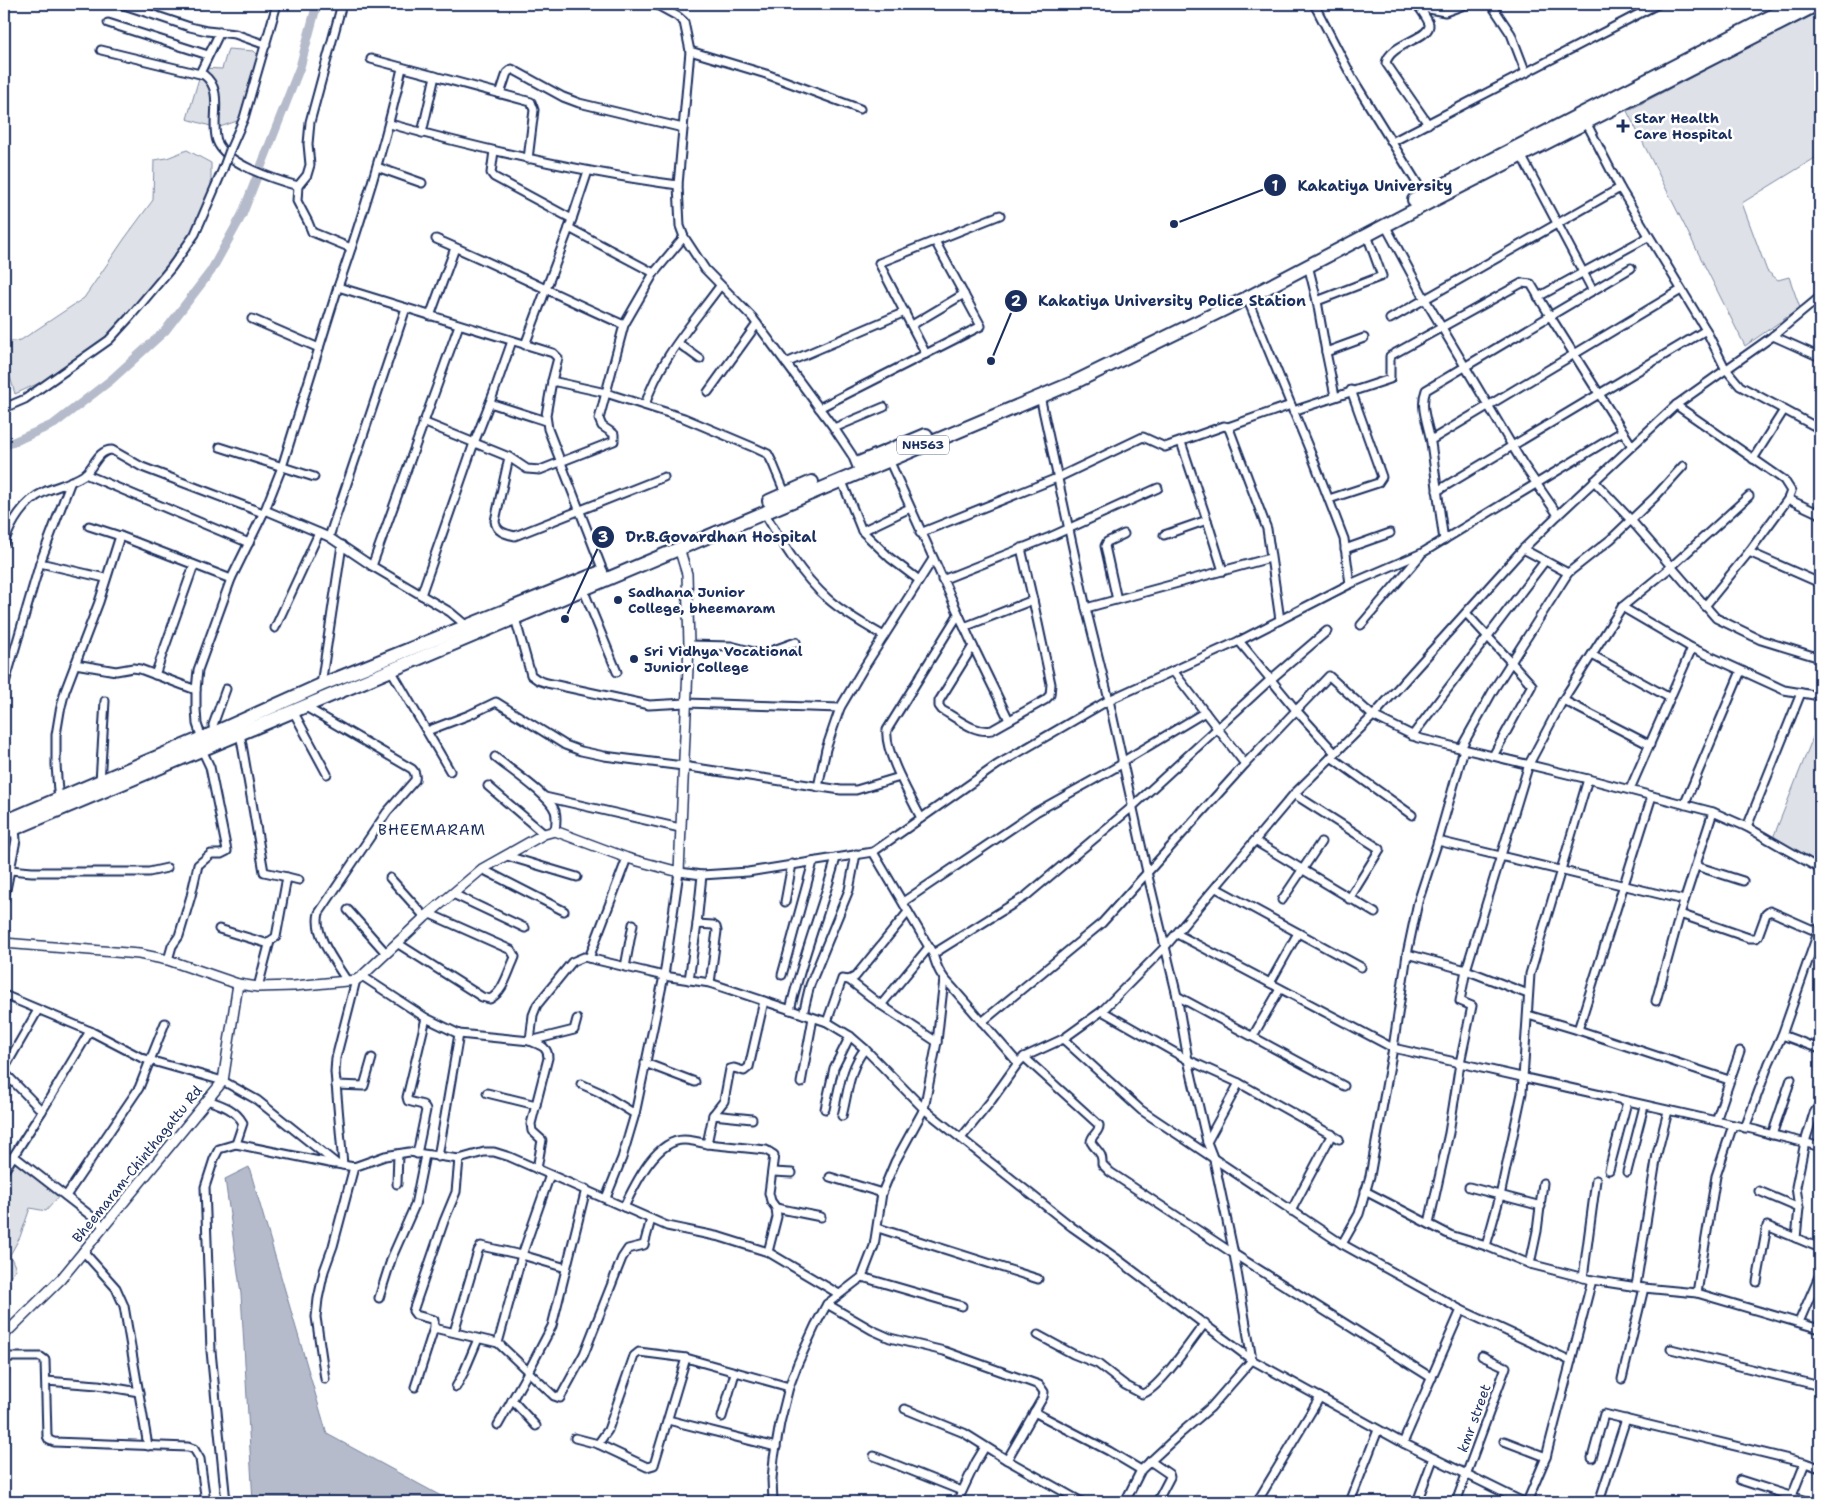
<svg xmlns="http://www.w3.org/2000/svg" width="1824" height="1506" font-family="'Shantell Sans',sans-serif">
  <rect width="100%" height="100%" fill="#fff"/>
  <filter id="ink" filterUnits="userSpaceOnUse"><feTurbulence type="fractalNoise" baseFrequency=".02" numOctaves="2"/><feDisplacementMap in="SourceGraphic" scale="10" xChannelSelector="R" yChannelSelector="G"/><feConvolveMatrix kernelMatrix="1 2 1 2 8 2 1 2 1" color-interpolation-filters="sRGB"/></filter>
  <g filter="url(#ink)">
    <g fill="#dee1e7" stroke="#7c88a2">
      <path d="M1820,10V155L1742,203L1767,271L1778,280L1789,277L1800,308L1745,346L1627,111Z"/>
      <path d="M228,49L254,51L259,56L250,79L240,120L217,128L187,119L202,68L222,69Z"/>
      <path d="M187,150L211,163V189L190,235L114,332L50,378L15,394L9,373H4V342L21,340L84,298L125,238L153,200L154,160L167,158Z"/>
      <path d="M1820,721V863L1773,838L1819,722Z"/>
      <path d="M14,1159L60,1195L46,1211L30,1208L20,1237L10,1255L16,1269L4,1284V1160Z"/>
    </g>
    <path fill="#b5bbca" stroke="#77839f" d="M249,1167L327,1434L452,1502H253L241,1294L225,1179Z"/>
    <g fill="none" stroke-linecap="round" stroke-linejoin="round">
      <path stroke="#b5bbca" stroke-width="9" d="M4,446L54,424L111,380L165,331L211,271L242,215L300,67L317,4"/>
      <defs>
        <g id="minor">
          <path d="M121,4L190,27L207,31L235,34L266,45"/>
          <path d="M342,4L310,122L308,144L310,165L307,175L298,186L297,201L308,222L312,232L351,248"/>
          <path d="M655,4L677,16L684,22L690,51L678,185L680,226L684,237L705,269L752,317L834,428L852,455L857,467"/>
          <path d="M1314,4L1354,81L1425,196"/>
          <path d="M1417,4C1420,9 1428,19 1429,24C1431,39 1390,43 1386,63L1428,124"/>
          <path d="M1491,4L1511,34L1526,73"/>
          <path d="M1418,7L1445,12L1467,4"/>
          <path d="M108,23L208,55"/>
          <path d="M101,50L204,75C225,91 210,120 217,141C225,164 276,180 298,186"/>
          <path d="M690,51L766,74L860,109"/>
          <path d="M371,59L531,102L534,110L528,159"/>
          <path d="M402,68C386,142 363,215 338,287L553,353L558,358L552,381L606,393L684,418L755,448L768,454L773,464L785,493"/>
          <path d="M200,73L220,32"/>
          <path d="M500,94L507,73L512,69L563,97L579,103L683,128"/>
          <path d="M1586,122L1620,188L1706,330L1725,368L1740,386L1820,429"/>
          <path d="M390,124C485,150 580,172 678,185"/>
          <path d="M422,133L435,76"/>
          <path d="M1392,142L1658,4"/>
          <path d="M230,150L244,118L277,4"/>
          <path d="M494,151L491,173L494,177L572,219"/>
          <path d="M1521,155L1593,291"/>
          <path d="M377,167L422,183"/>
          <path d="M1385,225L1425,299L1523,464L1558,515"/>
          <path d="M569,228L654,273L684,237"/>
          <path d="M436,239C499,266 561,297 624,325"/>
          <path d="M1308,265L1317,301L1326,352L1364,338"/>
          <path d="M1538,297L1648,237"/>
          <path d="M1247,298L1312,456L1344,539L1350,584"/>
          <path d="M1317,301L1382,276L1367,235"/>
          <path d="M430,316L455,248"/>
          <path d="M252,319L319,348"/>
          <path d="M1390,319L1620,188"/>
          <path d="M912,325L964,294"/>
          <path d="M1773,336L1820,357"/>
          <path d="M678,343L700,359"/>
          <path d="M525,345L569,228L588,171"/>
          <path d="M1326,352L1335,396"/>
          <path d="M926,354L879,263L1000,215"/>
          <path d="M786,363L905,312"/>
          <path d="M552,381L546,415L548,429L603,571"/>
          <path d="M708,392L757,324"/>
          <path d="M1040,396L1086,608L1109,700L1147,872L1177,996L1188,1060L1207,1142L1214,1160L1234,1254L1252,1360L1211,1407L1182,1432L1141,1470L1125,1502"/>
          <path d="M490,403L546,421"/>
          <path d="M645,405C659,360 693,323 720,286"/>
          <path d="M1676,405L1784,480L1791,491L1788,499L1749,552L1705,606"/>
          <path d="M4,408L25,399L109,340L129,318L171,268L195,234L223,169"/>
          <path d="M819,408L981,326L935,241"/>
          <path d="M1293,411L1390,379V356L1522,283L1531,284L1550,316L1631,268"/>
          <path d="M423,422L509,457L495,521C496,532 506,534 515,536L664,477"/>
          <path d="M1228,427L1291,405"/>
          <path d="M834,428L884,407"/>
          <path d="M1431,440L1681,290"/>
          <path d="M220,447L314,477"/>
          <path d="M509,457L527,469L540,470L614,441V434L602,426L599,419L624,325L654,273"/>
          <path d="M1753,459L1784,410"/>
          <path d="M889,460L973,646L1009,720"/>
          <path d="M85,474L249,543"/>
          <path d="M841,479L862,531L910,508"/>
          <path d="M1594,481L1630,519L1716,618L1761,640L1820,658"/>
          <path d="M1437,491L1706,330"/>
          <path d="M1329,499L1378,483L1382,477L1351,390"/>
          <path d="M1788,499L1820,514"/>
          <path d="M265,510L329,537L372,566L450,612L468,627"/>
          <path d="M764,512C782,543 801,575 828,599C845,614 865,625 884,636"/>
          <path d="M1207,520L1223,571"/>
          <path d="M89,526L120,536L231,579"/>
          <path d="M862,531L890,558L919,580"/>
          <path d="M920,533L1057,478L1143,437L1165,447L1224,426L1228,427L1230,431L1267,529L1280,620"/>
          <path d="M1164,535L1207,520L1181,442"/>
          <path d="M329,537L406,308"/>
          <path d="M1444,540C1439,508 1436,476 1431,443C1429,426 1419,408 1426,390L1550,316L1632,446"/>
          <path d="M4,543C11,523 24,501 44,492C57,486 72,483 84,475C94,468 97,450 112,450L142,467L263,513"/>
          <path d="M1345,549L1390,533"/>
          <path d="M1523,549L1568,573"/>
          <path d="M1749,552L1820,583"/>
          <path d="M40,563L105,578"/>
          <path d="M372,566L459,325"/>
          <path d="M942,580L1050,537L1158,488"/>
          <path d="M583,589L617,672"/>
          <path d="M421,595L474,443L494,392L512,341"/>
          <path d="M1117,600L1105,546L1107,542L1124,534"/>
          <path d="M1622,607L1692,648L1784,690L1820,696"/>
          <path d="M1086,608L1270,558"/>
          <path d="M1466,613L1532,685L1493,756"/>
          <path d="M515,618L531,675L538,680L547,683L649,705L686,703L840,708"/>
          <path d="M1361,625L1420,556"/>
          <path d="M964,627L1033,600L1021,548"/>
          <path d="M275,628L319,533"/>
          <path d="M1239,641L1296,710L1335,753"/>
          <path d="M689,645L731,646L758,653L768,652L796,642"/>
          <path d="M973,646L939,701V706L942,710C957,718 974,734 992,730L1045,700L1050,695L1051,684L1033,600"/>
          <path d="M1592,655L1670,698"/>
          <path d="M75,664L116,671L133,668L140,669L196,690"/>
          <path d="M391,670L450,771"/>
          <path d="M1173,671L1245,764"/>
          <path d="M155,675L194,565"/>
          <path d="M321,685L342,545"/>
          <path d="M4,686L40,563L71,481"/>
          <path d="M1563,700L1650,745"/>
          <path d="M304,706L412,769C415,772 416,775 415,780L387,812L319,913C313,935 336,963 347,981"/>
          <path d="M293,711L327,774"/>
          <path d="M427,731L469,715L496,702L565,745L581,751L604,756L683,766L841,790H856L900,777"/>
          <path d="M214,733L213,725L226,689"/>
          <path d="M240,733L264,872L287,877"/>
          <path d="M1412,736L1545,561"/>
          <path d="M202,739L197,724L196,709V690L198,670L231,579L265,510L282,467L338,287"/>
          <path d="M1461,748L1494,689L1568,573L1611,539L1655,497L1683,466"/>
          <path d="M495,757C509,769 549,795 555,811C557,817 556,824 555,831"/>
          <path d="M1331,757L1412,815"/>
          <path d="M1122,762L1205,712"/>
          <path d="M100,782L105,701"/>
          <path d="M488,786L544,834"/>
          <path d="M818,787L826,749L840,708L863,669L933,559"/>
          <path d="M1630,789L1692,648"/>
          <path d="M1294,794L1380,849L1349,899"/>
          <path d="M545,797L680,828"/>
          <path d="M60,798L58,791L56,765V735L60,711L65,691L99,602L120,536"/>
          <path d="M1685,803L1741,671"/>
          <path d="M921,818C911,798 884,752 887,730L958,615"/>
          <path d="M1747,827L1801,693"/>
          <path d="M1255,841L1375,913"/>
          <path d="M1438,841L1684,900"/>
          <path d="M507,856L577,877"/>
          <path d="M1696,866L1743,881"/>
          <path d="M482,869L564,911"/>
          <path d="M10,870L32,872H149L167,868"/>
          <path d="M390,878L425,917"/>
          <path d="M1216,888L1361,967"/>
          <path d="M453,894L525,928"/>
          <path d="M4,900L16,840L15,829"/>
          <path d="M1282,900L1321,842"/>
          <path d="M785,902L792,864"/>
          <path d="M903,902L1036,812L1122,764"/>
          <path d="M348,910L386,953"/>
          <path d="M1680,914L1749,938H1756L1758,936L1766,914L1770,911L1820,933"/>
          <path d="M697,924L713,925L716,927L717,931L710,983"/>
          <path d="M1820,927L1782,1035L1820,1049"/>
          <path d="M219,929L269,944"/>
          <path d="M1177,934L1393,1048L1756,1130C1777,1137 1799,1140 1820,1147"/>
          <path d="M397,943L482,997L490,999C503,992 507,975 513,962L515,957L511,950L430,914"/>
          <path d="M929,947L881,1005L937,1042"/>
          <path d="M933,954L1026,896L1132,807L1270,680L1327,631"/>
          <path d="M1407,954L1466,970L1528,994"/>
          <path d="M589,958L627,858"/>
          <path d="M168,960L172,946L179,936L191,896L198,865L211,854H221L227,851L210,767L202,750"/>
          <path d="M625,967L633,924"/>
          <path d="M782,975L813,862"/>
          <path d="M362,976L426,1018L459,1034L530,1041L533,1015L537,1005L572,962L584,957L664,976L710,983L827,1022L850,1036L865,1049L924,1109L1072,1227L1116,1258L1252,1360L1403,1443L1523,1502"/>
          <path d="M689,980L697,924L702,875"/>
          <path d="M849,980L855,977L908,912"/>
          <path d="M1270,983L1298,933"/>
          <path d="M258,987L270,941L276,937L287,877L299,880"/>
          <path d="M4,995L90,1031L142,1058L223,1081L257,1100L337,1164L354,1167L385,1156L409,1152L459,1159L484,1152H494L510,1157L667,1226L720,1237L768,1252L839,1294"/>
          <path d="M1177,996L1344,1086"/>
          <path d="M1656,1001L1680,914L1713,812"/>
          <path d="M790,1010C802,958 822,909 836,858"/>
          <path d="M1102,1011L1188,1060L1239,1083L1339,1139"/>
          <path d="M803,1014L810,985L849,890L856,854"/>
          <path d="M1528,1015L1578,1030L1729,1080"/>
          <path d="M827,1022L842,979L849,980L881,1005"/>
          <path d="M982,1022L1102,923L1245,764L1329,676L1373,716L1418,738L1588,779L1713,812L1747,827L1820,869"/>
          <path d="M1578,1030L1652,796"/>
          <path d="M1253,1036L1280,989"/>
          <path d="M1063,1039L1141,1110L1342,1244L1461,1310L1571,1361"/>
          <path d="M530,1041C539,1045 548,1046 548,1058L531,1124L532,1131L542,1140L537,1169"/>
          <path d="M530,1041L574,1030L577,1019"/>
          <path d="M1024,1057L1099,1125C1100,1132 1091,1135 1091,1142C1096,1151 1103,1152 1102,1164L1110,1172L1234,1254L1432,1378"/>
          <path d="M645,1063L695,1082"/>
          <path d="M1018,1063L952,987C941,977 937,968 933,954L873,852L997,765L1109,700L1239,641L1350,584L1422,553L1623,431"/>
          <path d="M4,1069L38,1010"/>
          <path d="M4,1072L42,1111"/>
          <path d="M801,1083L813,1018"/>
          <path d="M581,1084L599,1092L635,1114"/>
          <path d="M336,1085L364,1086L372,1058"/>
          <path d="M4,1089L10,1079"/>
          <path d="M487,1093L536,1105"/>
          <path d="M207,1100C222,1105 235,1109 243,1123L236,1144"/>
          <path d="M825,1109L834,1068L850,1036"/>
          <path d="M713,1115L724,1101L730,1069L734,1068L744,1071L749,1067L764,1001"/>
          <path d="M842,1116C848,1093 849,1068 865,1049"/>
          <path d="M1716,1121L1740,1051"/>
          <path d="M1745,1128L1769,1063L1782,1035"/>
          <path d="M1772,1135L1791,1079"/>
          <path d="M961,1138L991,1101L1018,1063L1024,1057L1063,1039L1102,1011L1165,947L1294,794L1373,716L1523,549L1558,515L1676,405L1773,336L1820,297"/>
          <path d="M1207,1142L1239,1083"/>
          <path d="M707,1144L766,1150L774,1155L769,1193L771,1201L776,1208L777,1217L768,1252"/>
          <path d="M417,1154L426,1110L423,1105L408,1101L407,1097L426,1018"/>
          <path d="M14,1156L104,1226"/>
          <path d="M438,1157L459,1034"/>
          <path d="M343,1165L335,1072L336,1058L356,980"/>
          <path d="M1609,1170L1627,1102"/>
          <path d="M4,1171L42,1111L90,1031"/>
          <path d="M773,1172L792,1173"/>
          <path d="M1627,1172L1644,1106"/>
          <path d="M830,1177L882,1193"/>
          <path d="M1543,1183L1537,1231L1530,1264L1592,1280L1644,1288L1697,1293L1820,1329"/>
          <path d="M397,1184L398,1154"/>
          <path d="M1469,1187L1541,1206"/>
          <path d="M1365,1191L1450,1235L1486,1246L1530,1264"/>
          <path d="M1759,1191L1799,1208"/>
          <path d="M66,1196L139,1088L165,1023"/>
          <path d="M606,1198L622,1158L635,1114L664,976L679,872L702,875L748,872L873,852"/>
          <path d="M624,1207C635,1185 655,1140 684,1140C691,1140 699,1142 707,1144L713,1115L752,1119"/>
          <path d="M776,1208L821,1217"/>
          <path d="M1291,1211L1332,1134"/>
          <path d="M1429,1223L1449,1133L1460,1063L1472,1006L1460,1001L1466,970L1529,764L1563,700L1622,607L1671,567L1749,496"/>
          <path d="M878,1228L1038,1279"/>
          <path d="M1796,1238L1799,1208L1796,1187L1805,1142L1814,1113L1820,1104"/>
          <path d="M1342,1244L1359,1214L1370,1176L1393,1048L1407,954L1418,902L1438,841L1464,749"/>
          <path d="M1486,1246L1500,1196L1522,1093L1530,974L1588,779"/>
          <path d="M83,1251L116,1288L124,1306L148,1446"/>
          <path d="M862,1277L962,1306"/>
          <path d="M1583,1278L1596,1180"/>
          <path d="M1757,1282L1767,1226L1820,1248"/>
          <path d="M1636,1286L1657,1154L1668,1111"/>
          <path d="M1697,1293L1716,1176L1733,1125"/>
          <path d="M379,1298L392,1257L415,1205L425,1155"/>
          <path d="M827,1304L872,1330L890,1338L944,1351L1039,1385L1044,1392L1043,1397L1007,1460"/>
          <path d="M1799,1322L1820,1274"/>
          <path d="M434,1328V1320L416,1315L413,1311L444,1221L456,1192L459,1159"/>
          <path d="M454,1332L478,1251L481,1246L522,1255L566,1268"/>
          <path d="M1038,1335L1073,1354L1098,1364L1125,1385L1142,1394C1159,1390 1193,1338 1205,1323"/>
          <path d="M498,1343L522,1255L550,1175"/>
          <path d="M1671,1349L1820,1386"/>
          <path d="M4,1357H41L45,1360L47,1436L49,1440L54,1442L188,1447L194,1449L200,1459L206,1502"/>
          <path d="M4,1374L6,1357"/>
          <path d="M325,1379L316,1317L318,1299L324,1271L333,1246L354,1167"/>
          <path d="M1622,1379L1644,1288"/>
          <path d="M46,1381L98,1385L139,1392"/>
          <path d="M415,1387L434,1328L498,1343L554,1396L560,1398L584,1354L622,1258L628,1249L644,1245L651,1219"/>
          <path d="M456,1387L464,1372L478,1339"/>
          <path d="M512,1400L536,1426"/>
          <path d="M905,1409L964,1433L1007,1460L1082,1502"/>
          <path d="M1034,1412L1109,1451L1141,1470"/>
          <path d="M722,1417L735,1373"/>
          <path d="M668,1420L776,1447"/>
          <path d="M498,1425L528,1372L552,1326L586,1189"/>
          <path d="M575,1438L598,1444L647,1467L654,1465L686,1358"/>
          <path d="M1504,1441L1546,1457"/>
          <path d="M1403,1443L1461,1310"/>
          <path d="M598,1444L608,1430L634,1356L639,1352L686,1358L789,1387"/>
          <path d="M874,1456L962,1491"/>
          <path d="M1592,1458L1604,1414L1805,1463L1792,1496"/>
          <path d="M1150,1461L1169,1474L1170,1477L1157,1502"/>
          <path d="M1805,1463L1820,1468"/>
          <path d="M1740,1480L1809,1502"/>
          <path d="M226,1502L211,1351L205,1187L214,1159L219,1149L236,1144L334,1164"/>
          <path d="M773,1502L772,1479L774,1458L780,1423L789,1387L798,1363L815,1326L827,1304L862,1277L874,1246L882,1193L895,1162L924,1109L937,1042L944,979"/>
          <path d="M957,1502L976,1462L985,1447"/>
          <path d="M1257,1502L1320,1397"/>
          <path d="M1350,1502L1378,1430"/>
          <path d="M1417,1502L1433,1459"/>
          <path d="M1456,1502L1506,1367L1482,1356"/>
          <path d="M1527,1502L1546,1457L1592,1280"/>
          <path d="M1599,1502L1626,1419"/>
        </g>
        <g id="tertiary">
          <path d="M4,943L139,954L168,960L238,984L258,987L294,986L347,981L356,980L362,976L425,917L482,869L544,834L555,831L627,858L679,872L689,645L687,574L679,548"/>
          <path d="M4,1335L61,1279L223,1081L238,984"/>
        </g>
        <g id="trunk">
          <path d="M1414,200L1795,4"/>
          <path d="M859,463L926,435"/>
          <path d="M769,501L812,482"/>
          <path d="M4,822L214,733L321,685L601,572"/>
          <path d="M4,833L1075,382L1247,298L1428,203L1818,4"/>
        </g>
      </defs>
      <use href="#minor" stroke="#1b2f5e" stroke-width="11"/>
      <use href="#tertiary" stroke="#1b2f5e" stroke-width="12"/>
      <use href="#trunk" stroke="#1b2f5e" stroke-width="16"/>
      <use href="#minor" stroke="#fff" stroke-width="7"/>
      <use href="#tertiary" stroke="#fff" stroke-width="9"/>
      <use href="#trunk" stroke="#fff" stroke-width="12"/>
      <defs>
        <path id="minor-bridge" d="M223,169L230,150"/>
      </defs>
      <use href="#minor-bridge" stroke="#1b2f5e" stroke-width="11" stroke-linecap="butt"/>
      <use href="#minor-bridge" stroke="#fff" stroke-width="7"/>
    </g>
  </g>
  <g fill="#1b2f5e" stroke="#fff" stroke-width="2">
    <path d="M1620.5 118.5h5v5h5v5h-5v5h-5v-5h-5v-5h5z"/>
    <circle cx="618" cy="600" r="5"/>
    <circle cx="634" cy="659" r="5"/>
  </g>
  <g text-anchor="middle" stroke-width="5" stroke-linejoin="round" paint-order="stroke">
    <rect fill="#fff" stroke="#5f6d8e" stroke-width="1" x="897" y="435.5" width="52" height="19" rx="4"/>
    <g font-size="12" font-weight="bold" fill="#1b2f5e">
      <text x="923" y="449">NH563</text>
    </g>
    <g font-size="14" font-weight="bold" fill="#1b2f5e" stroke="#fff" text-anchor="start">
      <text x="1634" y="123">Star Health<tspan x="1634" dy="16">Care Hospital</tspan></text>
      <text x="628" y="597">Sadhana Junior<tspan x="628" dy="16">College, bheemaram</tspan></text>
      <text x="644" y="656">Sri Vidhya Vocational<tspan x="644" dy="16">Junior College</tspan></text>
    </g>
    <g font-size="14" fill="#1b2f5e" stroke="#fff">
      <text transform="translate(137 1164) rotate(-51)" y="5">Bheemaram-Chinthagattu Rd</text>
      <text transform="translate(1474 1418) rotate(-70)" y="5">kmr street</text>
    </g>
    <g font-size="15" letter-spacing="1" fill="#1b2f5e" stroke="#fff">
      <text x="432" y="835">BHEEMARAM</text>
    </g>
  </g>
  <path fill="none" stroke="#1b2f5e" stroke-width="2" d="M1174 224L1275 185M991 361L1016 301M565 619L603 537"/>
  <g fill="#1b2f5e" stroke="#fff" stroke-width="2">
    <circle cx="1174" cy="224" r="5"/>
    <circle cx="991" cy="361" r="5"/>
    <circle cx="565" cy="619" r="5"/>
    <circle cx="1275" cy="185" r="12"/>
    <circle cx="1016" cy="301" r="12"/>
    <circle cx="603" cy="537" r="12"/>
  </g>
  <g font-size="15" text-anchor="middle" font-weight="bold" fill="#fff">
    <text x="1275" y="191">1</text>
    <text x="1016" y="306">2</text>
    <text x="603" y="542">3</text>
  </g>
  <g font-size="15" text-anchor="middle" font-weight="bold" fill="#1b2f5e" stroke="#fff" stroke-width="5" stroke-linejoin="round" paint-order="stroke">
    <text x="1375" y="191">Kakatiya University</text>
    <text x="1172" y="306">Kakatiya University Police Station</text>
    <text x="721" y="542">Dr.B.Govardhan Hospital</text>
  </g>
  <rect width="1824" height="1506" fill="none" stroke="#fff" stroke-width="20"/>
  <rect x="10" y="10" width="1804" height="1486" fill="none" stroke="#1b2f5e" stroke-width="2" filter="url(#ink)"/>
</svg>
